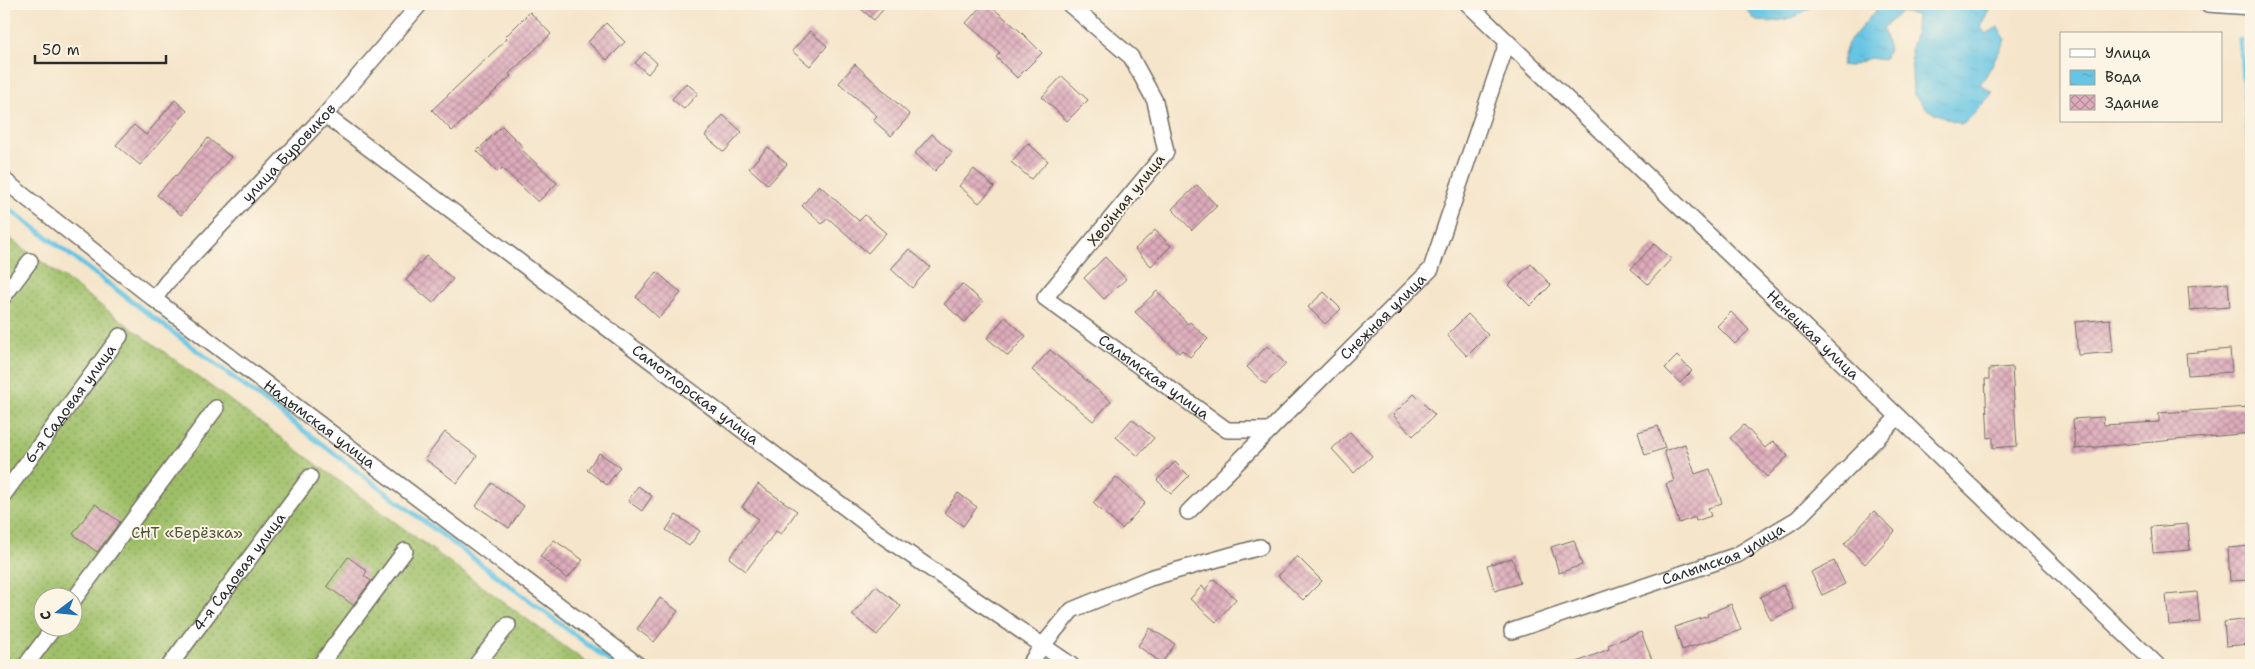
<svg xmlns="http://www.w3.org/2000/svg" width="2255" height="669" font-family="'Shantell Sans',sans-serif">
  <defs>
    <pattern id="garden-dots" width="8" height="8" patternUnits="userSpaceOnUse" patternTransform="scale(1.25)"><rect width="8" height="8" fill="#9ebf68"/><path d="M2 2h.1M6 6h.1" fill="none" stroke="#819b56" stroke-width="1.8" stroke-linecap="round"/></pattern>
    <pattern id="water-ripples" width="26" height="14" patternUnits="userSpaceOnUse" patternTransform="scale(1.25)"><rect width="26" height="14" fill="#65c5e4"/><path d="M2 4q2-2 4 0t4 0M15 11q2-2 4 0t4 0" fill="none" stroke="#58a9c4"/></pattern>
    <pattern id="building-cross-hatch" width="8" height="8" patternUnits="userSpaceOnUse" patternTransform="scale(1.25)"><rect width="8" height="8" fill="#deacbc"/><path d="M0 0l8 8M0 8l8-8" fill="none" stroke="#b48c99"/></pattern>
  </defs>
  <rect width="100%" height="100%" fill="#fcf5e5"/>
  <filter id="ink" filterUnits="userSpaceOnUse"><feTurbulence type="fractalNoise" baseFrequency=".02" numOctaves="2"/><feDisplacementMap in="SourceGraphic" scale="10" xChannelSelector="R" yChannelSelector="G"/><feConvolveMatrix kernelMatrix="1 2 1 2 8 2 1 2 1" color-interpolation-filters="sRGB"/></filter>
  <filter id="wash" filterUnits="userSpaceOnUse"><feTurbulence type="fractalNoise" baseFrequency=".0096" numOctaves="4" result="noise"/><feDisplacementMap in="SourceGraphic" scale="20" xChannelSelector="R" yChannelSelector="G"/><feGaussianBlur stdDeviation="1.12" result="paint"/><feColorMatrix in="noise" values="0 0 0 0 0 0 0 0 0 0 0 0 0 0 0 0 0 1.4 0 .05"/><feComposite in="paint" operator="in"/></filter>
  <g filter="url(#wash)">
    <rect width="100%" height="100%" fill="#f5e5ca"/>
    <path fill="url(#garden-dots)" stroke="#64754a" fill-rule="evenodd" d="M4,234L528,620L590,665H4ZM42,596H72V626H42Z"/>
    <g fill="url(#water-ripples)" stroke="#487888">
      <path d="M1748,4H1814C1798,19 1778,23 1756,21L1747,10Z"/>
      <path d="M1876,4H1992L1980,27L1986,34L1998,27L2006,40C1996,55 1991,70 1980,84L1993,93C1982,103 1974,116 1962,125L1928,110L1913,94L1911,47L1916,32L1917,15L1901,12L1883,28L1889,50L1884,60L1870,58L1850,66L1841,65L1848,43L1876,10Z"/>
    </g>
    <g fill="none" stroke-linecap="round" stroke-linejoin="round">
      <g stroke="#65c5e4" stroke-width="5">
        <path d="M2240,40L2251,169"/>
        <path d="M4,205L615,665"/>
      </g>
    </g>
    <g id="blocks">
      <g fill="url(#building-cross-hatch)">
        <path d="M855,4H888L874,20Z"/>
        <path d="M983,4H988L1021,32L1042,53L1017,78L996,57L1000,53L966,23Z"/>
        <path d="M530,12L551,34L509,74L511,76L452,131L432,110L507,39L505,37Z"/>
        <path d="M606,23L625,42L607,60L588,42Z"/>
        <path d="M810,31L827,46L810,66L792,51Z"/>
        <path d="M645,52L657,63L648,74L635,63Z"/>
        <path d="M855,64L910,115L891,136L873,120L877,116L839,83Z"/>
        <path d="M1062,76L1088,100L1067,121L1042,97Z"/>
        <path d="M686,83L698,93L684,109L672,99Z"/>
        <path d="M175,100L187,111L140,165L116,145L134,125L146,135Z"/>
        <path d="M723,115L742,132L724,152L705,136Z"/>
        <path d="M502,126L523,147L521,149L557,183L538,202L502,168L498,172L477,151Z"/>
        <path d="M932,134L952,152L935,171L915,153Z"/>
        <path d="M208,138L231,157L181,215L157,195L175,175L176,176Z"/>
        <path d="M1028,143L1048,161L1031,179L1011,162Z"/>
        <path d="M768,147L787,164L768,185L749,168Z"/>
        <path d="M974,169L994,187L979,203L959,186Z"/>
        <path d="M819,185L859,221L865,215L886,233L868,253L828,218L822,224L802,206Z"/>
        <path d="M1197,185L1217,206L1192,230L1172,209Z"/>
        <path d="M1155,230L1171,246L1151,266L1135,249Z"/>
        <path d="M1654,244L1671,259L1648,284L1631,269Z"/>
        <path d="M909,249L930,267L912,288L891,269Z"/>
        <path d="M426,256L453,279L433,303L406,280Z"/>
        <path d="M1105,257L1126,279L1104,299L1084,278Z"/>
        <path d="M1531,264L1551,285L1530,306L1509,285Z"/>
        <path d="M657,272L681,293L659,318L636,297Z"/>
        <path d="M2228,283L2230,307L2190,310L2188,286Z"/>
        <path d="M962,284L983,302L965,322L944,304Z"/>
        <path d="M1157,291L1188,324L1190,322L1208,339L1190,357L1182,350L1179,353L1135,312Z"/>
        <path d="M1324,292L1341,309L1325,324L1308,307Z"/>
        <path d="M1731,312L1749,330L1735,344L1717,326Z"/>
        <path d="M1468,314L1488,335L1467,356L1447,335Z"/>
        <path d="M1005,317L1026,336L1008,356L987,338Z"/>
        <path d="M2110,319L2113,352L2078,355L2075,322Z"/>
        <path d="M1267,346L1286,364L1265,384L1247,367Z"/>
        <path d="M2230,349L2232,372L2188,375L2186,353Z"/>
        <path d="M1050,350L1111,401L1093,421L1032,370Z"/>
        <path d="M1677,356L1692,371L1680,383L1665,368Z"/>
        <path d="M2012,367L2017,446L1993,448V437L1988,438L1985,379H1989V369Z"/>
        <path d="M1414,394L1435,415L1413,436L1393,415Z"/>
        <path d="M2248,407L2251,433L2075,449L2073,419L2103,417L2104,425L2159,422V413Z"/>
        <path d="M1132,419L1154,438L1138,456L1116,437Z"/>
        <path d="M1744,425L1765,448L1773,441L1788,456L1767,477L1730,438Z"/>
        <path d="M1658,426L1665,448L1645,455L1638,432Z"/>
        <path d="M445,432L477,456L457,483L425,459Z"/>
        <path d="M1350,432L1372,456L1354,473L1332,449Z"/>
        <path d="M1685,444L1695,474L1710,469L1722,503L1708,508L1711,516L1696,521L1695,517L1679,523L1666,484L1674,481L1664,451Z"/>
        <path d="M599,453L620,467L607,485L587,470Z"/>
        <path d="M1175,462L1189,476L1171,494L1157,480Z"/>
        <path d="M1116,477L1145,503L1122,529L1093,503Z"/>
        <path d="M492,483L524,506L509,528L476,506Z"/>
        <path d="M758,484L797,511L781,534L776,531L746,571L729,558L759,519L742,507Z"/>
        <path d="M638,486L652,496L642,511L628,501Z"/>
        <path d="M958,493L977,507L963,526L944,512Z"/>
        <path d="M95,504L120,522L97,552L73,534Z"/>
        <path d="M1874,511L1895,531L1865,564L1844,544Z"/>
        <path d="M676,515L700,531L689,546L666,530Z"/>
        <path d="M2188,524L2190,550L2153,553L2151,527Z"/>
        <path d="M554,540L583,560L567,579L540,556Z"/>
        <path d="M1574,540L1582,565L1559,573L1551,547Z"/>
        <path d="M2251,546V580L2230,581L2228,548Z"/>
        <path d="M1297,556L1322,581L1303,600L1278,576Z"/>
        <path d="M348,557L367,571L364,576L371,581L353,605L327,586Z"/>
        <path d="M1512,558L1520,583L1495,591L1487,565Z"/>
        <path d="M1834,561L1845,584L1822,595L1811,572Z"/>
        <path d="M1214,579L1236,599L1216,622L1190,599L1202,586L1205,590Z"/>
        <path d="M1783,585L1794,609L1771,620L1760,597Z"/>
        <path d="M876,586L901,606L877,635L852,615Z"/>
        <path d="M2197,592L2200,622L2169,625L2166,595Z"/>
        <path d="M660,598L678,611L654,642L637,629Z"/>
        <path d="M1731,604L1741,630L1682,650L1675,627L1708,616L1707,614Z"/>
        <path d="M2251,619V644L2226,646L2224,622Z"/>
        <path d="M1150,628L1175,644L1162,663L1138,646Z"/>
        <path d="M1641,632L1654,665H1570L1609,649L1608,645Z"/>
      </g>
    </g>
  </g>
  <g filter="url(#ink)">
    <use href="#blocks" fill-opacity="0" stroke="#726c63" stroke-width="1"/>
    <g fill="none" stroke-linecap="round" stroke-linejoin="round">
      <defs>
        <g id="minor">
          <path id="s1" d="M1069,4L1131,57L1155,101L1166,152L1045,298L1227,430H1270"/>
          <path id="s2" d="M1468,4L2157,665"/>
          <path d="M2208,4L2251,7"/>
          <path id="s3" d="M325,115L880,534L1071,665"/>
          <path id="s4" d="M4,180L154,299L638,665"/>
          <path d="M4,296L30,261"/>
          <path id="s5" d="M154,299L167,282L325,115L420,4"/>
          <path id="s6" d="M4,494L120,336"/>
          <path id="s7" d="M1188,512L1431,269L1507,43"/>
          <path d="M72,602L216,408"/>
          <path id="s8" d="M1512,631L1737,555L1797,519L1898,417"/>
          <path d="M26,665L55,626"/>
          <path id="s9" d="M170,665L310,477"/>
          <path d="M320,665L405,551"/>
          <path d="M476,665L508,625"/>
          <path d="M1029,665L1043,645L1072,610L1150,578L1260,547"/>
        </g>
      </defs>
      <use href="#minor" stroke="#726c63" stroke-width="18"/>
      <use href="#minor" stroke="#fff" stroke-width="15"/>
    </g>
  </g>
  <g text-anchor="middle" stroke-width="4" stroke-linejoin="round" paint-order="stroke">
    <g font-size="15" fill="#2b2b2b" stroke="#fcf5e5">
      <text dy="5" stroke="none"><textPath href="#s5" startOffset="199">улица Буровиков</textPath></text>
      <text transform="translate(1126 200) rotate(-51)" y="5">Хвойная улица</text>
      <text dy="5" stroke="none"><textPath href="#s7" startOffset="276">Снежная улица</textPath></text>
      <text dy="5" stroke="none"><textPath href="#s2" startOffset="478">Ненецкая улица</textPath></text>
      <text dy="5" stroke="none"><textPath href="#s1" startOffset="508">Салымская улица</textPath></text>
      <text dy="5" stroke="none"><textPath href="#s3" startOffset="464">Самотлорская улица</textPath></text>
      <text dy="5" stroke="none"><textPath href="#s6" startOffset="112">6-я Садовая улица</textPath></text>
      <text dy="5" stroke="none"><textPath href="#s4" startOffset="399">Надымская улица</textPath></text>
      <text dy="5" stroke="none"><textPath href="#s8" startOffset="225">Салымская улица</textPath></text>
      <text dy="5" stroke="none"><textPath href="#s9" startOffset="116">4-я Садовая улица</textPath></text>
    </g>
    <g font-size="15" fill="#4e573d" stroke="#fcf5e5">
      <text x="187" y="538">СНТ «Берёзка»</text>
    </g>
  </g>
  <rect width="2255" height="669" fill="none" stroke="#fcf5e5" stroke-width="20"/>
  <rect x="2060" y="32" width="162" height="90" fill="#fcf5e5" stroke="#a8a49b"/>
  <rect x="2070" y="49" width="25" height="8" fill="#ffffff" stroke="#a8a49b"/>
  <text x="2105" y="58" font-size="15" fill="#2b2b2b">Улица</text>
  <rect x="2070" y="70" width="25" height="15" fill="url(#water-ripples)" stroke="#a8a49b"/>
  <text x="2105" y="82" font-size="15" fill="#2b2b2b">Вода</text>
  <rect x="2070" y="95" width="25" height="15" fill="url(#building-cross-hatch)" stroke="#a8a49b"/>
  <text x="2105" y="108" font-size="15" fill="#2b2b2b">Здание</text>
  <g transform="translate(58 612) rotate(254)"><circle r="24" fill="#fcf5e5" stroke="#a8a49b"/>
  <path d="M0-4L9 19L0 12L-9 19Z" fill="#1f6fb2"/>
  <text y="-8" font-size="14" font-weight="bold" text-anchor="middle" fill="#2b2b2b">С</text>
  </g>
  <path d="M35 55v8h131v-8" fill="none" stroke="#2b2b2b" stroke-width="2.5"/>
  <text x="42" y="55" font-size="15" fill="#2b2b2b" stroke="#fcf5e5" stroke-width="4" paint-order="stroke">50 m</text>
</svg>
